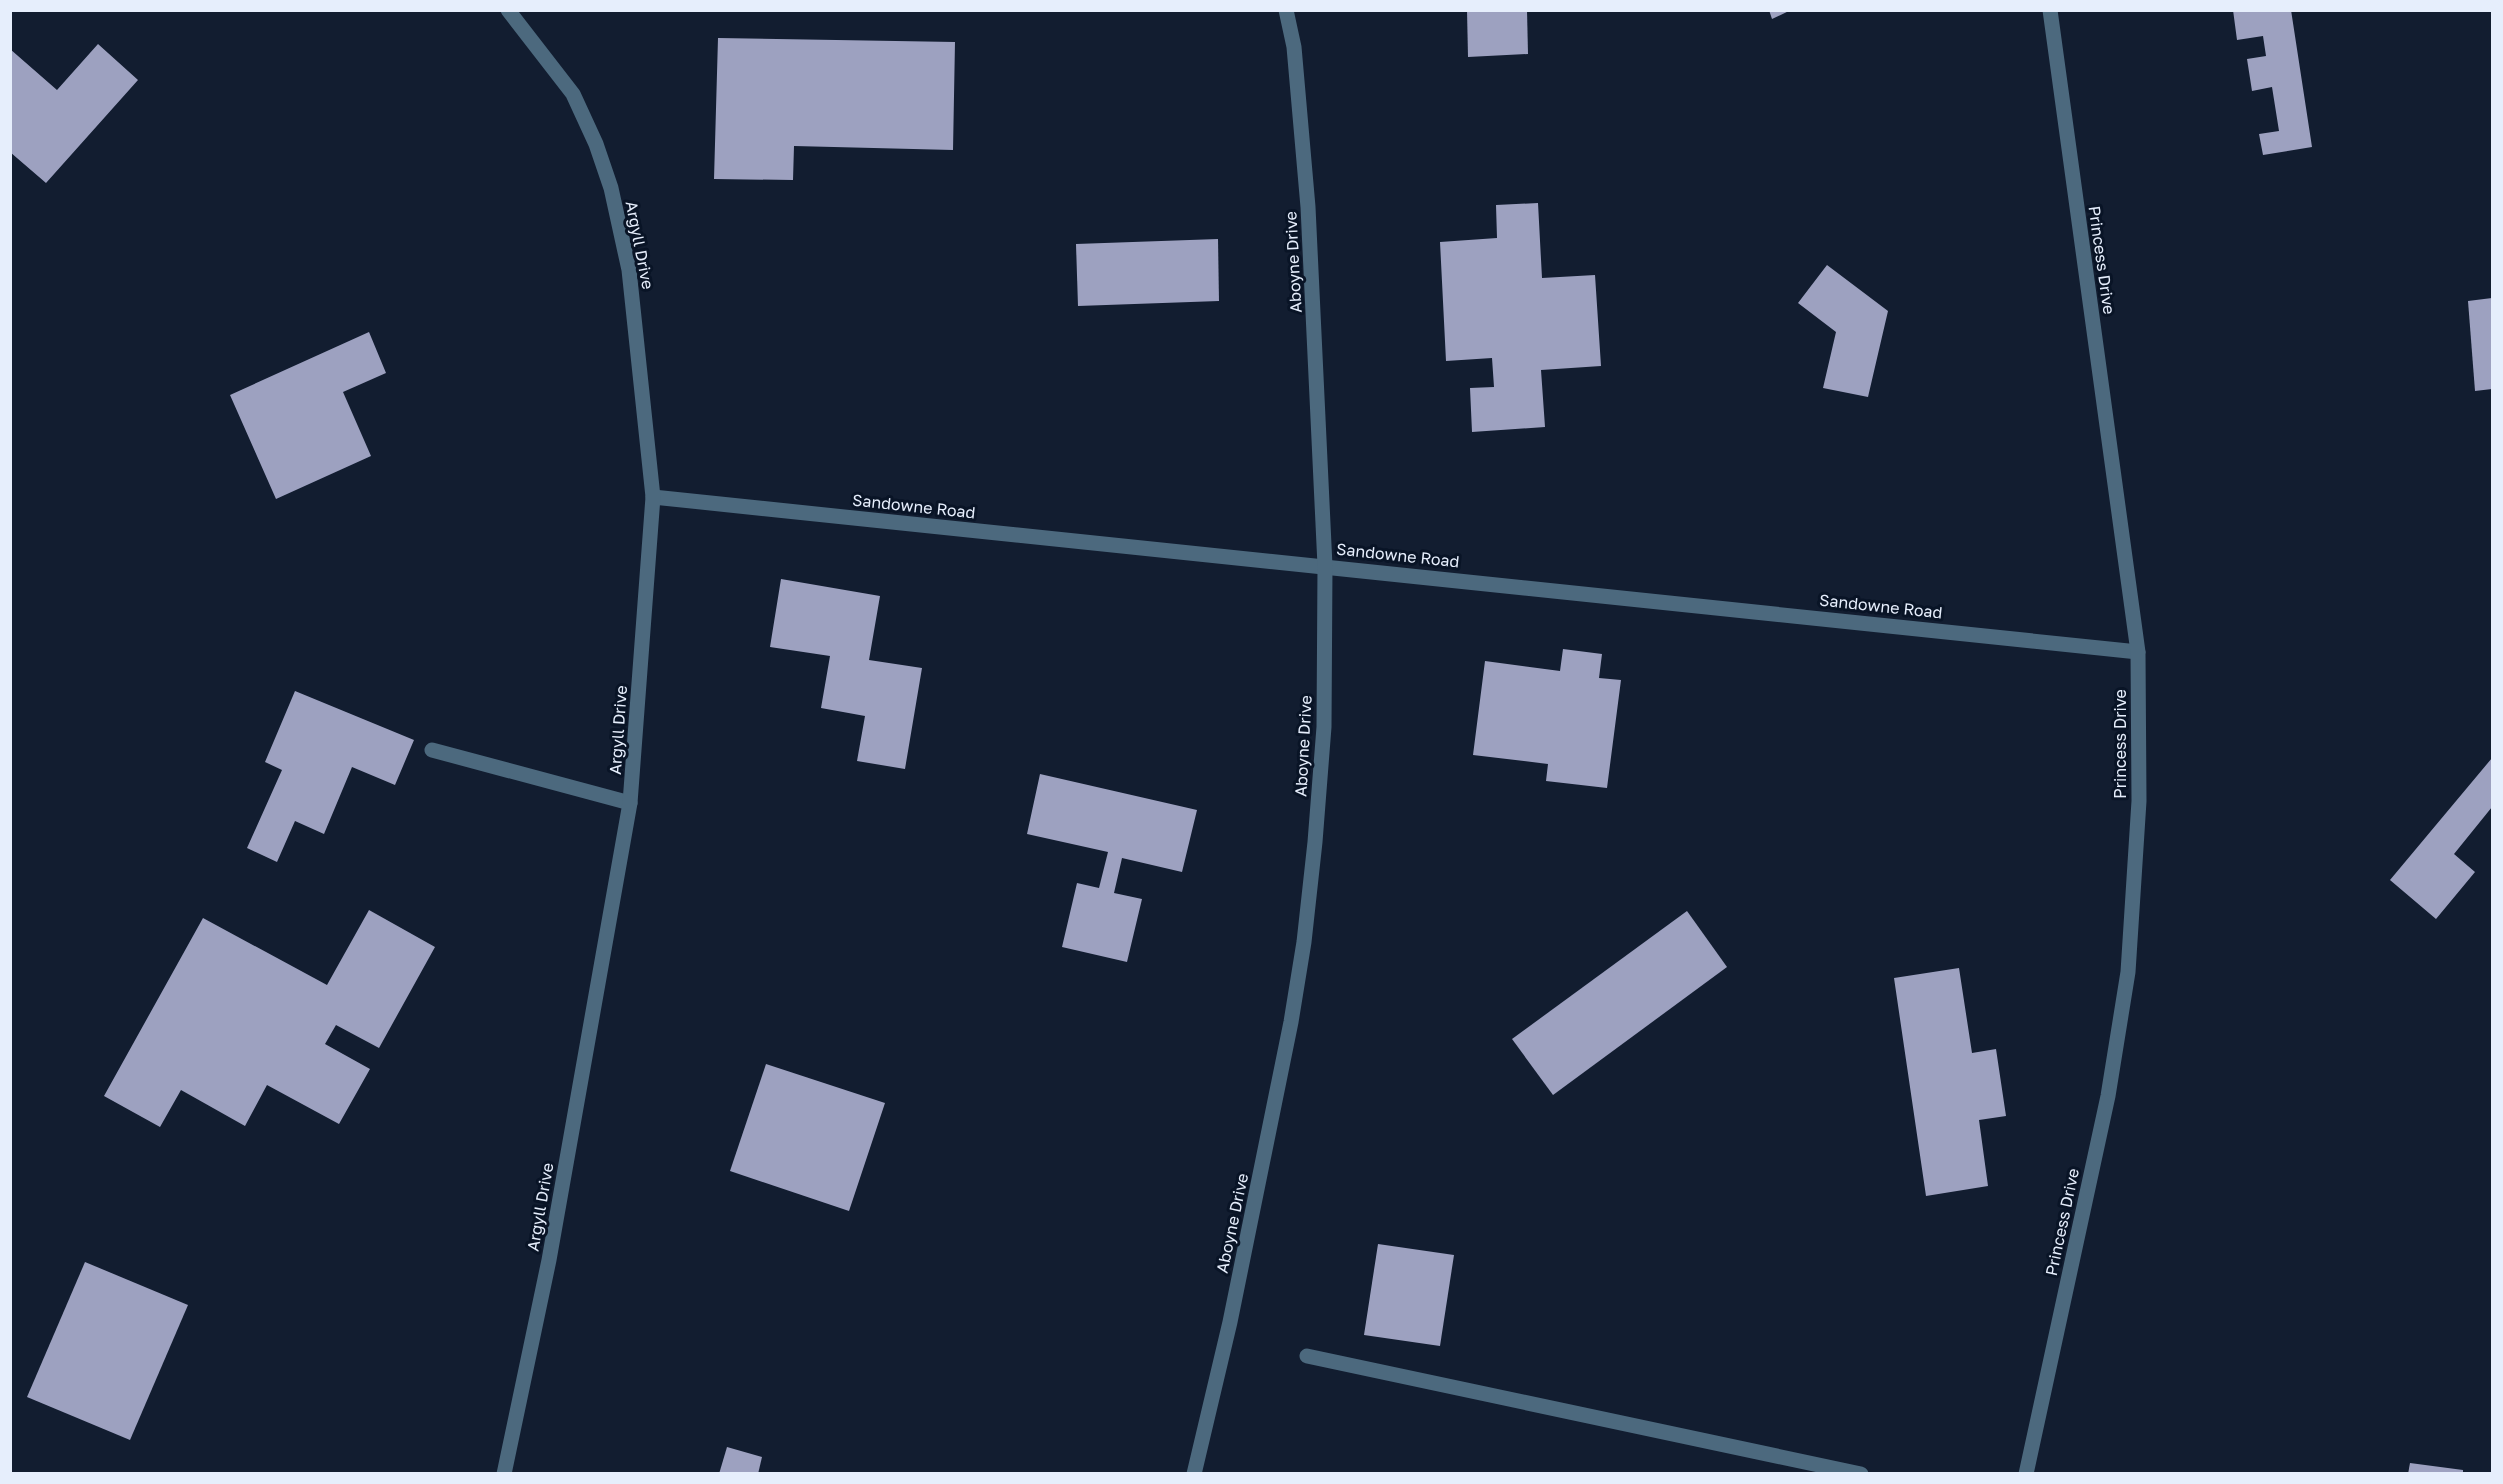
<svg xmlns="http://www.w3.org/2000/svg" width="2503" height="1484" font-family="'Golos Text',sans-serif">
  <rect width="100%" height="100%" fill="#121d30"/>
  <g fill="#9da1c0">
    <path d="M1467,10H1527L1528,54L1468,57Z"/>
    <path d="M1769,10H1791L1772,19Z"/>
    <path d="M2233,10H2291L2312,147L2263,155L2259,134L2279,131L2272,87L2252,91L2247,59L2266,56L2263,36L2237,40Z"/>
    <path d="M718,38L955,42L953,150L794,146L793,180L714,179Z"/>
    <path d="M98,44L138,80L46,183L10,152V49L57,90Z"/>
    <path d="M1538,203L1542,278L1595,275L1601,366L1541,370L1545,427L1472,432L1470,388L1494,387L1492,358L1446,361L1440,242L1497,238L1496,205Z"/>
    <path d="M1218,239L1219,301L1078,306L1076,244Z"/>
    <path d="M1827,265L1888,311L1868,397L1823,388L1836,332L1798,303Z"/>
    <path d="M2492,298V389L2475,391L2468,301Z"/>
    <path d="M369,332L386,373L343,392L371,456L276,499L230,395Z"/>
    <path d="M781,579L880,596L869,660L922,668L905,769L857,761L865,716L821,708L830,656L770,647Z"/>
    <path d="M1563,649L1602,654L1599,678L1621,680L1607,788L1546,781L1548,764L1473,755L1485,661L1560,671Z"/>
    <path d="M295,691L414,740L395,785L352,767L324,834L295,821L277,862L247,848L282,770L265,762Z"/>
    <path d="M2492,758V807L2454,854L2475,872L2436,919L2390,880Z"/>
    <path d="M1040,774L1197,810L1182,872L1122,858L1114,893L1142,899L1127,962L1062,947L1077,883L1099,888L1108,852L1027,834Z"/>
    <path d="M369,910L435,947L379,1048L336,1025L325,1044L370,1069L339,1124L267,1085L245,1126L181,1090L160,1127L104,1096L203,918L327,985Z"/>
    <path d="M1687,911L1727,967L1553,1095L1512,1039Z"/>
    <path d="M1959,968L1972,1053L1996,1049L2006,1116L1979,1120L1988,1186L1926,1196L1894,978Z"/>
    <path d="M766,1064L885,1103L849,1211L730,1171Z"/>
    <path d="M1378,1244L1454,1255L1440,1346L1364,1335Z"/>
    <path d="M85,1262L188,1305L130,1440L27,1397Z"/>
    <path d="M727,1447L762,1457L758,1474H719Z"/>
    <path d="M2410,1463L2463,1470V1474H2408Z"/>
  </g>
  <g fill="none" stroke-linecap="round" stroke-linejoin="round">
    <path stroke="#4c697e" stroke-width="15" d="M432,750L630,803"/>
    <g stroke="#4c697e" stroke-width="15">
      <path d="M653,497L2138,652"/>
      <path d="M1307,1356L1861,1474"/>
      <path d="M504,1474L549,1260L630,803L653,497L629,270L611,188L596,144L573,94L508,10"/>
      <path d="M1194,1474L1230,1322L1291,1022L1304,942L1315,842L1324,727L1325,566L1308,207L1294,47L1286,10"/>
      <path d="M2026,1474L2108,1096L2128,972L2139,801L2138,652L2050,10"/>
    </g>
  </g>
  <g text-anchor="middle" stroke-width="6" stroke-linejoin="round" paint-order="stroke">
    <g font-size="16" fill="#e6eefc" stroke="#091426">
      <text transform="translate(640 245) rotate(79)" y="6">Argyll Drive</text>
      <text transform="translate(2102 260) rotate(82)" y="6">Princess Drive</text>
      <text transform="translate(1293 262) rotate(-93)" y="6">Aboyne Drive</text>
      <text transform="translate(914 506) rotate(6)" y="6">Sandowne Road</text>
      <text transform="translate(1398 555) rotate(6)" y="6">Sandowne Road</text>
      <text transform="translate(1881 606) rotate(6)" y="6">Sandowne Road</text>
      <text transform="translate(618 730) rotate(-86)" y="6">Argyll Drive</text>
      <text transform="translate(2120 744) rotate(-90)" y="6">Princess Drive</text>
      <text transform="translate(1303 746) rotate(-87)" y="6">Aboyne Drive</text>
      <text transform="translate(540 1207) rotate(-80)" y="6">Argyll Drive</text>
      <text transform="translate(2062 1222) rotate(-78)" y="6">Princess Drive</text>
      <text transform="translate(1232 1223) rotate(-78)" y="6">Aboyne Drive</text>
    </g>
  </g>
  <rect width="2503" height="1484" fill="none" stroke="#e6eefc" stroke-width="24"/>
</svg>
